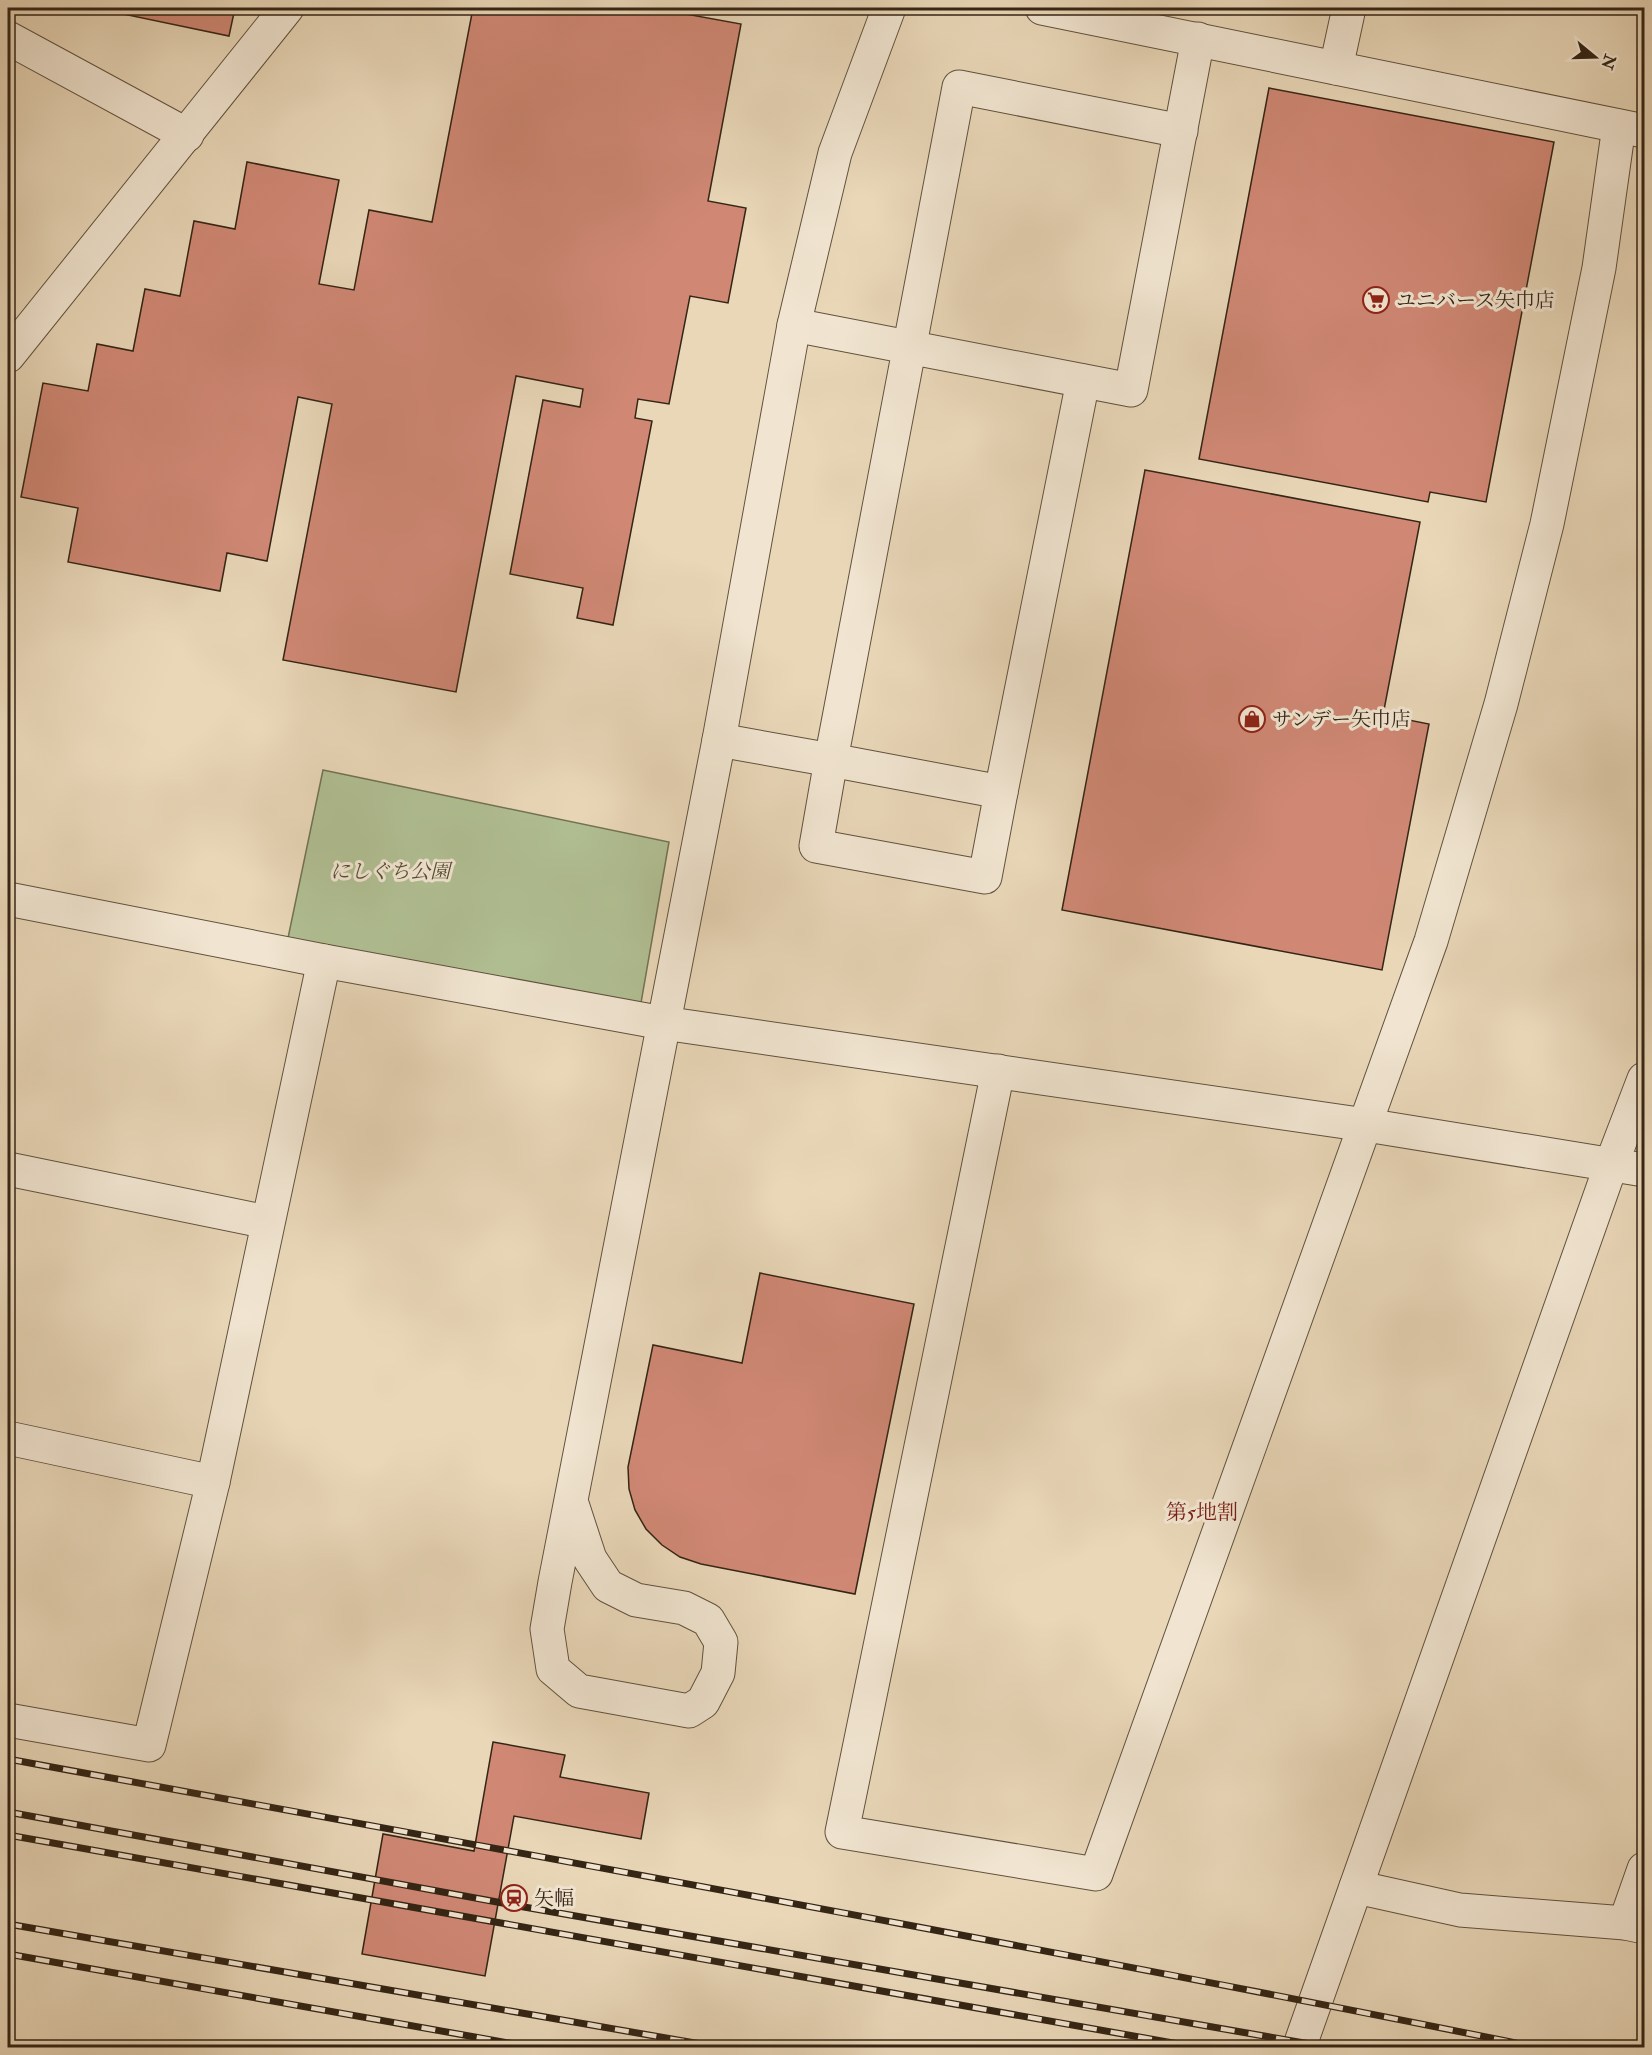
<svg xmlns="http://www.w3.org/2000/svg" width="1652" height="2055" font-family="'IM FELL Double Pica','Noto Serif JP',serif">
  <rect width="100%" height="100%" fill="#e9d7b8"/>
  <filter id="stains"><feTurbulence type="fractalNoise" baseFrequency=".00333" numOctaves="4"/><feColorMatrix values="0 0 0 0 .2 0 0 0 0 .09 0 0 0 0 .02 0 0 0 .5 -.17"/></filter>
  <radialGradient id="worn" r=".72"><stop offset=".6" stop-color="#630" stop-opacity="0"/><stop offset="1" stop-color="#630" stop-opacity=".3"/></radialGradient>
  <path fill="#b0bf93" stroke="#727254" stroke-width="1.5" d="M323,770L669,842L641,1003L288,938Z"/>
  <g fill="#d08875" stroke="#342515" stroke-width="1.5">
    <path d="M124,8H235L229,36L123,14Z"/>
    <path d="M473,8H653L741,24L708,201L746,208L728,303L690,296L669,404L638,399L635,418L652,421L613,625L577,618L583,588L510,574L543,400L580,407L583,389L516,376L456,692L283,660L332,404L298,397L267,561L227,553L220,591L68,562L78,508L21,497L43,383L88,391L97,344L133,351L145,289L180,296L194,221L235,229L247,162L339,180L319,284L354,290L369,210L432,222Z"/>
    <path d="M1269,88L1554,142L1486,502L1430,492L1428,502L1199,459Z"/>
    <path d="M1145,470L1420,522L1383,715L1429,724L1382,970L1062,910Z"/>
    <path d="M760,1273L914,1304L855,1594L701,1564L680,1557L662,1545L646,1529L635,1510L629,1489L628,1467L653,1345L742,1363Z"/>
    <path d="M493,1742L565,1755L560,1777L649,1793L641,1839L514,1816L485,1976L362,1954L383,1834L474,1851Z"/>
  </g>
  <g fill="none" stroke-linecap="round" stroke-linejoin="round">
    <defs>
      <g id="minor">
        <path d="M1042,8L1644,131"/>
        <path d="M8,38L187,135"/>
        <path d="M1336,68L1349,8"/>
        <path d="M794,325L1131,390L1198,39"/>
        <path d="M8,356L287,8"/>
        <path d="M1083,381L1001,792L831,760L959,87L1181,131"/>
        <path d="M719,740L831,760L816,846L985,877L1001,792"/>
        <path d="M8,899L324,961L663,1023L1366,1125L1644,1170"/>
        <path d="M998,1071L842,1832L1096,1874L1431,941L1501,704L1547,524L1599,268L1619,126"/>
        <path d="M8,1169L267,1222"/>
        <path d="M8,1438L213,1482"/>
        <path d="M571,1501L590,1559L608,1586L636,1600L684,1608L708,1620L721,1642L718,1673L703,1702L689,1711L579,1691L553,1669L547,1629L555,1582L719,740L794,325L835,153L889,8"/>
        <path d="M8,1720L149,1745L213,1482L324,961"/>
        <path d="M1356,1887L1460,1910L1625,1923L1644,1927"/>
        <path d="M1625,1923L1644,1869"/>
        <path d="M1299,2048L1611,1165L1644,1079"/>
      </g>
    </defs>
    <use href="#minor" stroke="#61523e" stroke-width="35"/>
    <use href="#minor" stroke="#f1e5d1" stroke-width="33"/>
    <defs>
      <g id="rail">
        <path d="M8,1759C519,1853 1031,1945 1541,2048"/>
        <path d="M8,1812L524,1907L1333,2048"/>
        <path d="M8,1835L1201,2048"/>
        <path d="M8,1924L724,2048"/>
        <path d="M8,1954L537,2048"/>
      </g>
    </defs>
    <use href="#rail" stroke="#342515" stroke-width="7"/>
    <use href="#rail" stroke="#f1e5d1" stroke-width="4.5" stroke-dasharray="14" stroke-linecap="butt"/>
  </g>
  <defs>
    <symbol id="supermarket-ring" viewBox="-11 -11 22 22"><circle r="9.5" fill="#f1e5d1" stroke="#8f2418" stroke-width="1.5"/><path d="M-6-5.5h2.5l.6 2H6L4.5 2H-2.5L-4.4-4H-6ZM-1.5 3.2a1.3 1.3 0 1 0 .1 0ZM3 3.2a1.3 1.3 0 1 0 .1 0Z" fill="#8f2418"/></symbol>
    <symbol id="shop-ring" viewBox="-11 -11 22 22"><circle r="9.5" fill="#f1e5d1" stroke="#8f2418" stroke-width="1.5"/><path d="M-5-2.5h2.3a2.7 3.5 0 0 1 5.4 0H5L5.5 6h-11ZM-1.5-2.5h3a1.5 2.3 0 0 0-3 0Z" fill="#8f2418"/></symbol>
    <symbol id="station-ring" viewBox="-11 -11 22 22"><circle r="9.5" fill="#f1e5d1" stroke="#8f2418" stroke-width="1.5"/><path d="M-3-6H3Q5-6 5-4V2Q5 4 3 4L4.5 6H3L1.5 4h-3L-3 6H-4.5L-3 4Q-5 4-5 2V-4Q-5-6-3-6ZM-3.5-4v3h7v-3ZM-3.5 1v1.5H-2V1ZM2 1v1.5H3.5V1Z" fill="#8f2418"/></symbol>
  </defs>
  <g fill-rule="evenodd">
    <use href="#supermarket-ring" x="1361" y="285" width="30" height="30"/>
    <use href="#shop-ring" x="1237" y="704" width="30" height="30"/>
    <use href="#station-ring" x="499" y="1883" width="30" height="30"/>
  </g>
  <g text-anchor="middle" stroke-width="6" stroke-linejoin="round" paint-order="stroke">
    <g font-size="20" fill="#342515" stroke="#f1e5d1" text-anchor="start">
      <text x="1396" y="307">ユニバース矢巾店</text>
      <text x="1272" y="726">サンデー矢巾店</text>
      <text x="534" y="1905">矢幅</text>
    </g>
    <g font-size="20" font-style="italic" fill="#534c34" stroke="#f1e5d1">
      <text x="390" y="878">にしぐち公園</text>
    </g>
    <g font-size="21" fill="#7a1f14" stroke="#f1e5d1">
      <text x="1202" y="1519">第5地割</text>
    </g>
  </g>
  <rect width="1652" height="2055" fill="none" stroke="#e9d7b8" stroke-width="30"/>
  <rect x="9" y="9" width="1634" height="2037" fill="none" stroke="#342515" stroke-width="3"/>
  <rect x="15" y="15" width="1622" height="2025" fill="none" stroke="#342515" stroke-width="1.5"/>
  <g transform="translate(1595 57) rotate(109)" stroke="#f1e5d1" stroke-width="4.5" paint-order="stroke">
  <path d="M0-4.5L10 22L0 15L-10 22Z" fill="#342515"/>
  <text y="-9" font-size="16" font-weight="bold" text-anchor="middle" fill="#342515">N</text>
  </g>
  <rect width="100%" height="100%" filter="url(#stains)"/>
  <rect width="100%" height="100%" fill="url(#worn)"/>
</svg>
